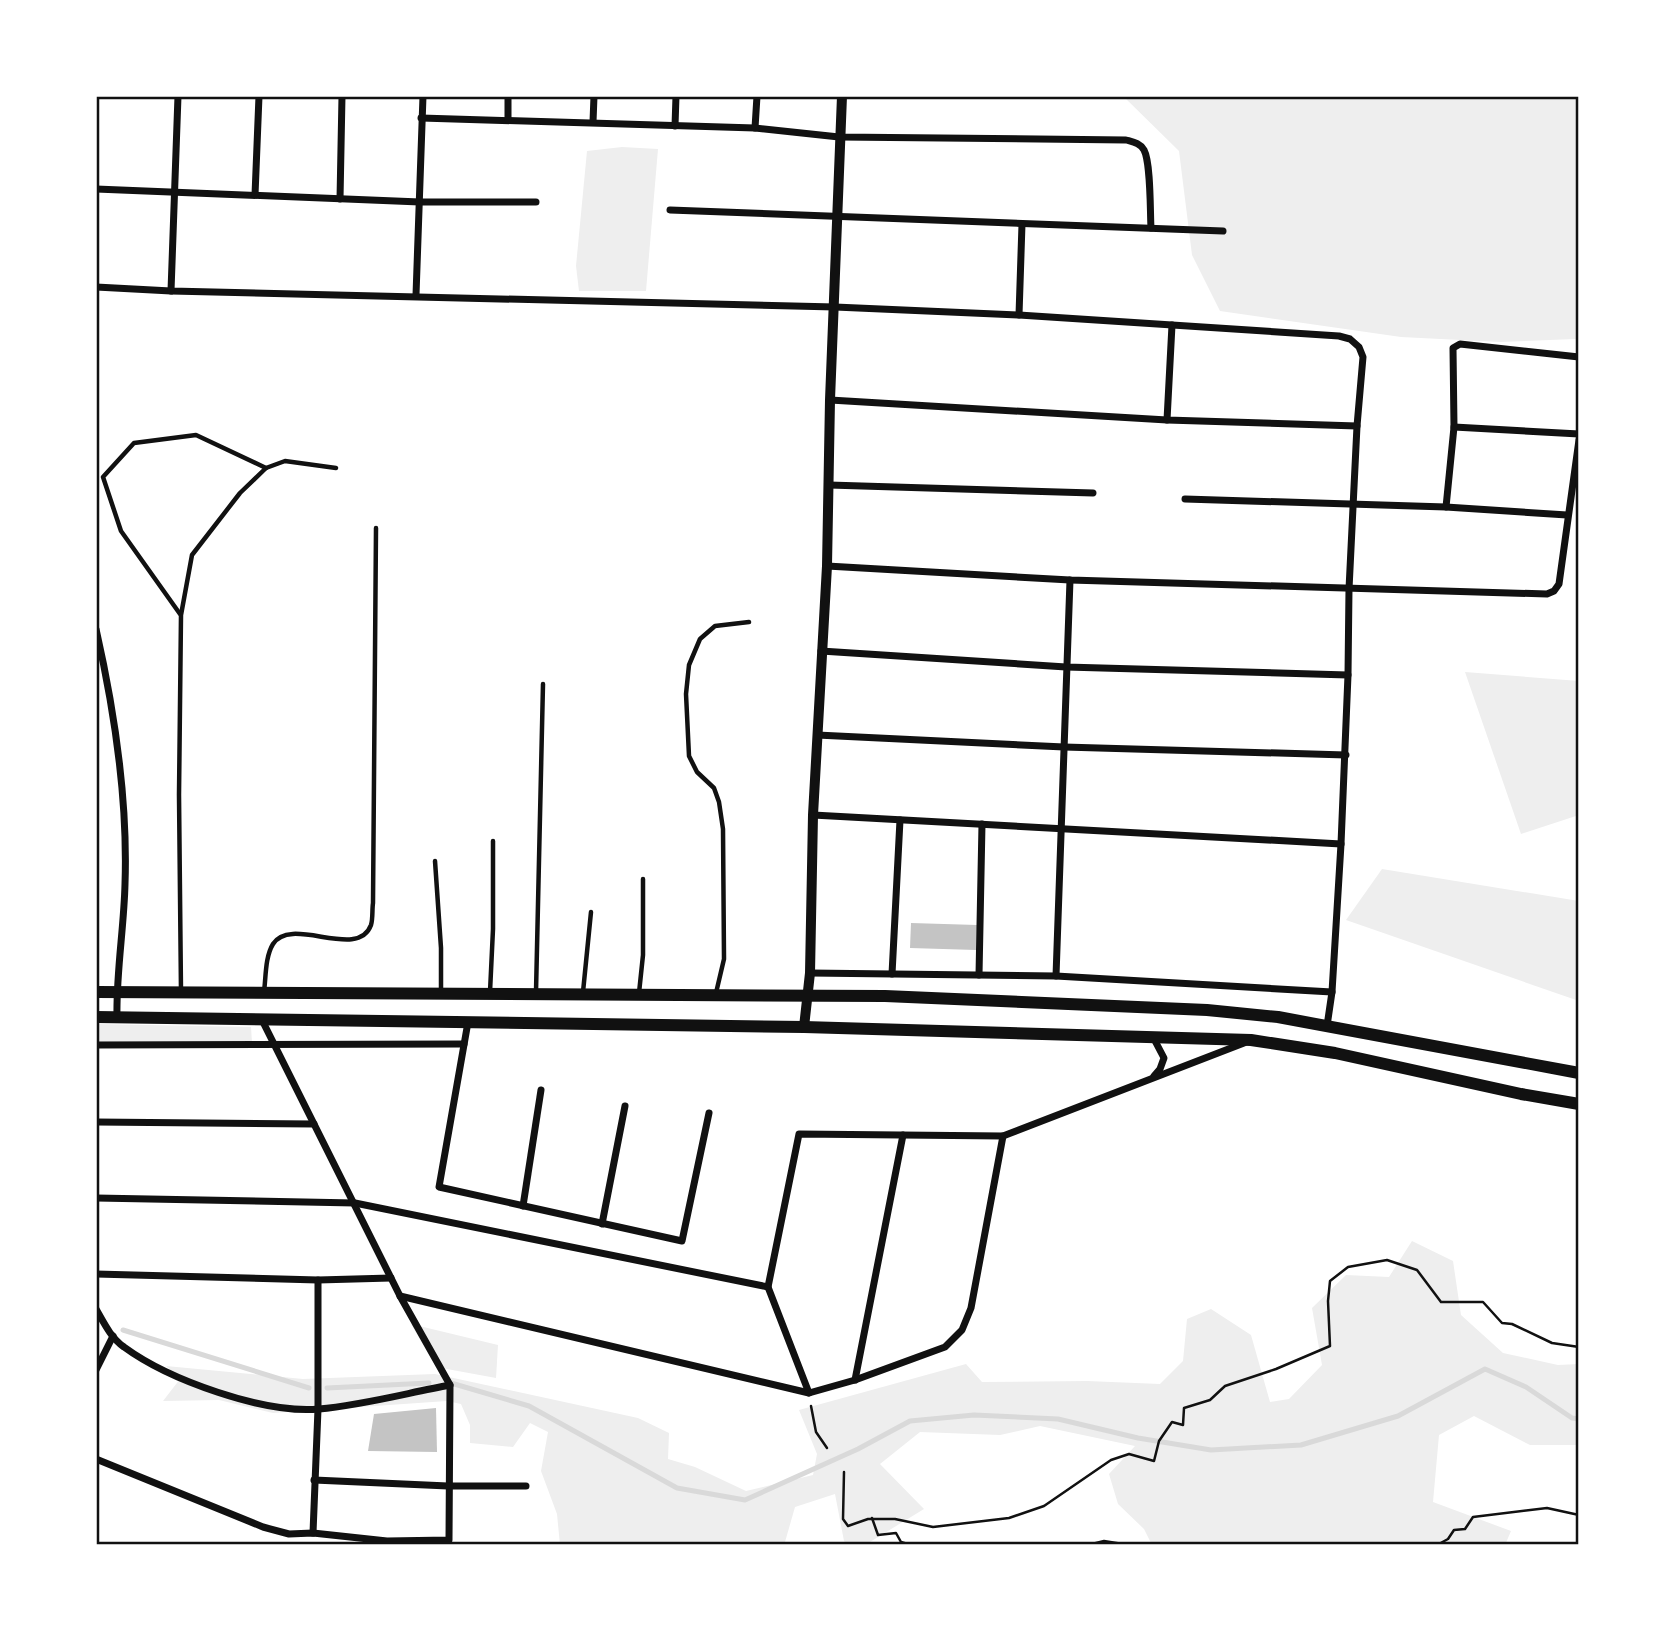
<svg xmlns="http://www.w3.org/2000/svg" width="1675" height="1641" font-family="Manrope,sans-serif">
  <rect width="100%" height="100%" fill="#fff"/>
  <g fill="#eee">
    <path d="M1123,96H1579V341L1575,339L1500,342L1401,337L1220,311L1192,255L1179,151Z"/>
    <path d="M622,147L658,149L646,291H579L576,266L587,151Z"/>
    <path d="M1465,672L1579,681V815L1521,834Z"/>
    <path d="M1382,869L1579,901V1001L1346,920Z"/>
    <path d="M96,1024L251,1027L252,1043L96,1042Z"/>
    <path d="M1412,1241L1453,1261L1461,1315L1503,1353L1558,1365L1579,1364V1445H1530L1474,1416L1439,1435L1433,1502L1511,1531L1505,1545H1152L1144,1529L1118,1504L1109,1474L1135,1446L1040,1426L1000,1435L920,1432L880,1464L924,1509L865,1545H848L844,1541L835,1494L795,1507L785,1542L764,1545H560L557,1514L541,1471L548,1432L530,1423L513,1447L470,1443V1425L461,1404L447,1401L273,1413L219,1400L163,1401L180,1379L166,1366L303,1379L435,1374L638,1418L669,1433L668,1459L695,1467L746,1491L813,1475L817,1454L799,1410L966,1364L982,1382L1087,1381L1160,1384L1183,1361L1187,1319L1211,1309L1251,1335L1270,1402L1289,1399L1322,1365L1312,1308L1346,1275L1389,1277Z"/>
    <path d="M411,1324L498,1345L496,1378L436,1367Z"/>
  </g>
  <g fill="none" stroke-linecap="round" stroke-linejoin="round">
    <g stroke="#d9d9d9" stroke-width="5">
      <path d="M123,1330L309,1388"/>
      <path d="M451,1383L529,1406L677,1488L745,1500L858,1449L910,1421L974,1415L1058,1419L1138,1438L1211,1450L1301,1445L1398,1416L1485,1369L1526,1387L1572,1418L1579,1419"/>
      <path d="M327,1388L429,1383"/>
    </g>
  </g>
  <g fill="#c4c4c4">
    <path d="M911,923L977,925L976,950L910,948Z"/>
    <path d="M436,1408L437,1452L368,1451L374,1414Z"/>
  </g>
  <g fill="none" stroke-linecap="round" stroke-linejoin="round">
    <g stroke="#111" stroke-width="2.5">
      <path d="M811,1406L816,1432L827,1448"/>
      <path d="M844,1472L843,1519L848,1526L868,1519H895L933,1527L1009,1518L1044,1506L1111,1460L1129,1454L1154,1461L1159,1441L1172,1422L1183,1425L1184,1408L1210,1400L1225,1386L1276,1369L1330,1346L1328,1301L1330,1281L1348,1267L1387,1260L1417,1270L1441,1302H1483L1502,1323L1512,1324L1552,1343L1579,1347"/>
      <path d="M872,1518L878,1535L896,1533L901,1542L911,1545"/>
      <path d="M1088,1545L1104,1541L1129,1545"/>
      <path d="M1437,1545L1448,1539L1454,1530L1465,1529L1473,1517L1547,1508L1579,1515"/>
    </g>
    <g stroke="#111" stroke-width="4.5">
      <path d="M180,614L121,531L103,477L134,443L196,435L266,468"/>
      <path d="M435,861L441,948V992"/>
      <path d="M181,992L179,795L181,615L192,555L240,493L266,468L285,461L336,468"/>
      <path d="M264,992C266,977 265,957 273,944C291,915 358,961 371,925C373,919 372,909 373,903L376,528"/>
      <path d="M490,992L493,929V841"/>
      <path d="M536,992L543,684"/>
      <path d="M583,992L591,912"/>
      <path d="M639,993L643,955V879"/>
      <path d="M716,993L724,959L723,829L719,802L714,788L697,772L689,756L686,694L689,665L700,639L715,626L749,622"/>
    </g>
    <g stroke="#111" stroke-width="7">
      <path d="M421,118L755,128L839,137L1126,140C1133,142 1140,143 1144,150C1151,163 1150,212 1151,228"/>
      <path d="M508,120V96"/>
      <path d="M593,122L594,96"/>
      <path d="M675,126L676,96"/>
      <path d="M755,128L757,96"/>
      <path d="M96,189L420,202H536"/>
      <path d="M255,195L259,96"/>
      <path d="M340,199L342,96"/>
      <path d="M670,210L1223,231"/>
      <path d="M96,287L171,291L835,307L1019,315L1339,336L1350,339L1359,347L1363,357L1357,426L1349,589L1348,675L1341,844L1332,992L1327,1026"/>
      <path d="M171,291L178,96"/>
      <path d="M416,295L423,96"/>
      <path d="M1019,315L1022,224"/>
      <path d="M830,400L1167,420L1357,426"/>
      <path d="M1167,420L1172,325"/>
      <path d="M1454,427L1579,434"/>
      <path d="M829,485L1093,493"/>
      <path d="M1185,499L1446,507L1567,515"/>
      <path d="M1446,507L1454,427L1453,348L1460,344L1579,357"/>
      <path d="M827,566L1070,580L1547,594L1554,591L1559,584L1579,440"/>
      <path d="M96,629C115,713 128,798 125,884C124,928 116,973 117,1017"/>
      <path d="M821,651L1066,667L1348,675"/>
      <path d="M817,735L1064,747L1346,755"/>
      <path d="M813,815L1341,844"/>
      <path d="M810,973L1056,976L1332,992"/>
      <path d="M892,974L900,820"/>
      <path d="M979,975L982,824"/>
      <path d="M1056,976L1070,580"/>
      <path d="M468,1022L439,1187L682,1241L709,1113"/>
      <path d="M1153,1037L1164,1058L1160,1069L1154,1076"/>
      <path d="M96,1045L464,1044"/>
      <path d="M96,1122L314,1124"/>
      <path d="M96,1198L355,1203L768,1287"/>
      <path d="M523,1206L541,1090"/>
      <path d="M602,1224L625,1106"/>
      <path d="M96,1274L318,1280L391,1278"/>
      <path d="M400,1296L809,1393L855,1380L945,1347L962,1330L971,1308L1003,1136"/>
      <path d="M96,1309C104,1323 111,1338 124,1347C169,1380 264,1414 319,1409C363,1405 407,1393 450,1385"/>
      <path d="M96,1370L113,1336"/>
      <path d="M855,1380L903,1135"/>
      <path d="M809,1393L768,1287L799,1134L1003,1136L1244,1043"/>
      <path d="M96,1459L263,1527L289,1534L313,1533L387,1541L449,1540L450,1385L400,1296L262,1020"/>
      <path d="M314,1480L448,1486H526"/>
      <path d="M313,1533L318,1409V1280"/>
    </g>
    <path stroke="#111" stroke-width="10" d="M804,1027L810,973L813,815L827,566L830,400L842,96"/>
    <g stroke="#111" stroke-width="12">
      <path d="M96,992L885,996L1207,1010L1278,1017L1579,1073"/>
      <path d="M96,1017L804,1027L1251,1040L1335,1053L1521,1094L1579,1104"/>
    </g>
  </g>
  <rect width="1675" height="1641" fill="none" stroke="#ffffff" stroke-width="196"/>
  <rect x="98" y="98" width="1479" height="1445" fill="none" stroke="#111" stroke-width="2.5"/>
</svg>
